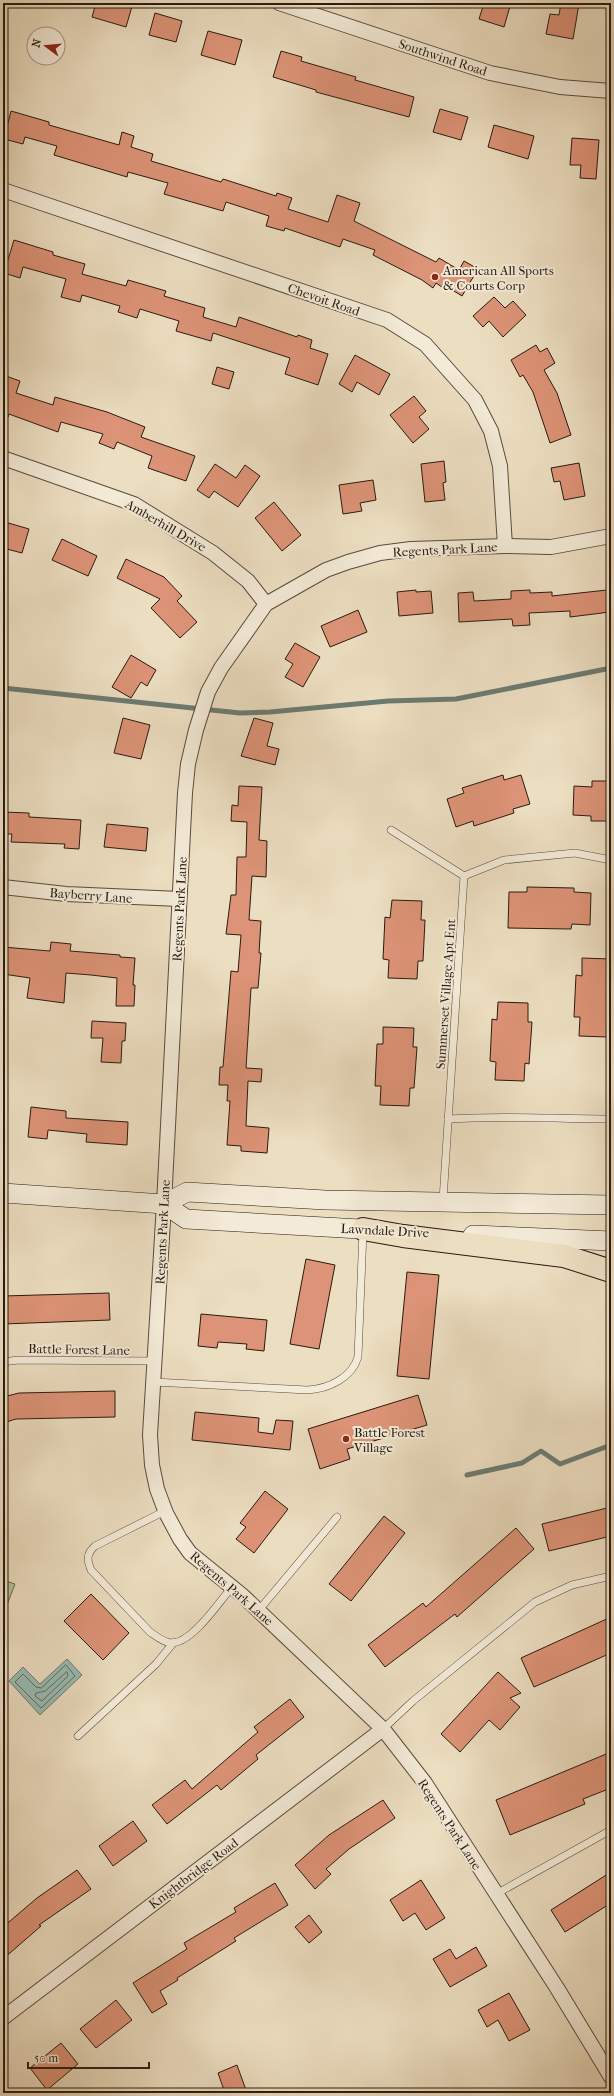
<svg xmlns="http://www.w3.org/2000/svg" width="614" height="2096" font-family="'IM FELL French Canon',serif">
  <rect width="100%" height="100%" fill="#ecdec1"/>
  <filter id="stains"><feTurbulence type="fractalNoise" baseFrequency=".005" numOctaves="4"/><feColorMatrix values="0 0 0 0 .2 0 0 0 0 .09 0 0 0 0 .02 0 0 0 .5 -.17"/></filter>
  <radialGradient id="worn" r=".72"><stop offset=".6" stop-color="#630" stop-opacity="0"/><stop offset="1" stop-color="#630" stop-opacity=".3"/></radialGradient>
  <path fill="#b1c298" stroke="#6c6e54" d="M3,1580L15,1584L5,1610L3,1609Z"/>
  <path fill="#99bcb3" stroke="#6c7b72" d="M67,1659L82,1675L40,1715L9,1681L23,1667L40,1684Z"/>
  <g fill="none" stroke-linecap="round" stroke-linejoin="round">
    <g stroke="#606b62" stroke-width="1">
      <path d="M66,1665L75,1676L41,1708L15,1682L23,1674L36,1687L41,1688Z"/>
      <path d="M67,1672L68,1676L42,1701L35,1696L36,1693L45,1691Z"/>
    </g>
    <g stroke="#6c7b72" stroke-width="5">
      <path d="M3,688L240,713L270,712L388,701L456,699L611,668"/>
      <path d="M467,1475L522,1463L541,1451L560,1464L611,1445"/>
    </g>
  </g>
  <g fill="#dd9377" stroke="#281a11">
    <path d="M96,3H133L126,27L92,17Z"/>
    <path d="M484,3H511L504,27L479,19Z"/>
    <path d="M561,3L579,4L573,39L546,34L550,14L559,15Z"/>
    <path d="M155,13L182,21L176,42L149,35Z"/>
    <path d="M208,31L242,40L235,65L201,55Z"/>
    <path d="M281,51L302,57L301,61L356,77L355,80L414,97L409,117L316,92V90L273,77Z"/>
    <path d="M440,109L468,117L461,140L433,132Z"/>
    <path d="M11,111L49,122V125L119,145L122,132L134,136L131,147L153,154L151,161L221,182L223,179L276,196L277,193L292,198L288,209L328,222L337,195L360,203L354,221L436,262L439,258L459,270L464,261L478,269L462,296L446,286L445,289L436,283L433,288L422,280L373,255L375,250L343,239L340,247L285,228L284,231L266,226L269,216L226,202L223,211L164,194L168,183L128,172L127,177L54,155L57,146L25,137L23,144L4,139Z"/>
    <path d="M494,125L534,136L528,159L488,147Z"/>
    <path d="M572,138L599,140L596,179L580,178L581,165H570Z"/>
    <path d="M14,240L53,252V255L85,264L82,274L126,286L128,280L166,291L164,296L205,308L203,317L236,327L239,317L297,337L298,335L312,340L310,348L328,354L318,385L285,374L290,358L213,333L211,341L176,331L179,321L140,309L137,318L118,312L120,306L82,295L80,302L61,297L66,279L23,267L20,278L4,273Z"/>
    <path d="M494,297L505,308L513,301L526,315L503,337L489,321L483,327L473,316Z"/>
    <path d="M536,345L540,352L547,348L555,363L544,370L557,393L571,435L550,443L533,392L523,375L520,377L511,360Z"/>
    <path d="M355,355L390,374L379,395L357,382L352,392L339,384Z"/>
    <path d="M217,367L234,372L229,389L212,384Z"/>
    <path d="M3,375L20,381L16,393L53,405L55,397L107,412L145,427L141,437L195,456L186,481L148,468L152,456L117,442L114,449L99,443L103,434L61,422L58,432L9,414L5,425L3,424Z"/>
    <path d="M414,396L426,411L419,417L429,429L413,443L390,415Z"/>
    <path d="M444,461L446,482L443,483L445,500L425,502L421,464Z"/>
    <path d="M579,463L585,496L564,500L560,481L554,482L551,468Z"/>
    <path d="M215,464L236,478L245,465L260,476L238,507L214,491L209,498L197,490Z"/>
    <path d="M373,480L376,500L360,503L362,511L343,514L339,485Z"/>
    <path d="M274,502L301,535L282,551L255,518Z"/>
    <path d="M5,522L29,529L22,553L3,548Z"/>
    <path d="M62,539L97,556L88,576L52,560Z"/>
    <path d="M126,559L164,577L182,596L177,601L197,622L180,638L151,608L160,599L117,578Z"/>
    <path d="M416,590V592L431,591L433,613L399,616L397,592Z"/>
    <path d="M530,590V593L552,592V596L607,590L610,612L570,617V611L529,613L530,625L513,626L512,619L459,622L458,593L473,592L474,601L511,599V591Z"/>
    <path d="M358,610L367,632L330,647L321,626Z"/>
    <path d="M295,643L320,657L303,687L285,677L293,664L285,659Z"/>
    <path d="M131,655L156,670L147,686L141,682L131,698L112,687Z"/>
    <path d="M123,718L150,725L141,759L114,753Z"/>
    <path d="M254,718L273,723L267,746L279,749L275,765L241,756Z"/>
    <path d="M503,775L504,780L521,775L530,804L513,809L514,813L474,826L473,821L456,827L447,799L464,793L462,788Z"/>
    <path d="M592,781H611V821H591V816L573,815L574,786L592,787Z"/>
    <path d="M239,786L262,787L259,840L267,841L266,877L252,876L249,920L261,921L259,953H261L258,988H251L246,1068L262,1069L261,1082L248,1081L246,1126L269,1128L267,1153L241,1151V1146L227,1145L230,1101H227L228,1085H219L220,1067H223L231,971L238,972L241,935L226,934L231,895H236L237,857H246L247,822L231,821L232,805L238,806Z"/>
    <path d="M3,812L29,813V817L81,820L79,849L64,848L65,844L11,842L12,834H3Z"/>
    <path d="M107,824L148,828L146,851L104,847Z"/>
    <path d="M527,887L574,888V892L591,893L590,925L572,924L571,929L508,928L509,892H527Z"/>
    <path d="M392,900L422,901L421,920H425L423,961H418L417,979L388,978L389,960L383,959L385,917L390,918Z"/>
    <path d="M51,942L71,944L70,951L120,955V957L135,958L133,985H135L134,1006H116L117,978L91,975L66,973L64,1003L27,998L30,978L3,974V947L50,951Z"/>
    <path d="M582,958L611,959V1019H609L608,1037L579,1036L580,1017H574L576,975L582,976Z"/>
    <path d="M498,1002L528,1003V1022H532L529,1064L525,1063L524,1081L495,1080L496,1062L490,1061L492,1019L497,1020Z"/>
    <path d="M92,1021L126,1023L125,1041H122L121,1063L101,1062L103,1038H91Z"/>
    <path d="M383,1027L414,1028L413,1047H417L414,1088H410L409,1106L380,1105L381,1086H375L377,1044H383Z"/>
    <path d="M31,1107L66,1111V1118L128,1122L127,1145L86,1142L87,1134L48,1130L47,1139L28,1137Z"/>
    <path d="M306,1259L335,1265L319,1349L290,1344Z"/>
    <path d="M407,1272L439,1275L429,1379L397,1376Z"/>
    <path d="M109,1293L110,1320L3,1324V1296Z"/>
    <path d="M201,1314L267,1320L264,1351L246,1349L247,1344L218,1342L217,1348L198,1346Z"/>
    <path d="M115,1391V1417L16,1419L3,1423V1397L19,1393Z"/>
    <path d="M418,1395L427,1425L347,1449L350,1459L320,1469L308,1429Z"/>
    <path d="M195,1412L259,1418L258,1432L273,1434L276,1420L293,1421L290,1450L192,1440Z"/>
    <path d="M265,1491L288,1509L254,1553L236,1539L246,1527L240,1523Z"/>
    <path d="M611,1507V1536L549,1551L542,1524Z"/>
    <path d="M384,1516L405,1533L351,1601L329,1584Z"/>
    <path d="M516,1528L534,1549L457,1617L455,1614L385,1667L368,1645L423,1603L426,1607Z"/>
    <path d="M91,1594L129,1633L103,1660L64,1621Z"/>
    <path d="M611,1617V1653L534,1687L521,1658Z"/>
    <path d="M498,1672L521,1693L510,1698L520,1707L500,1730L489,1720L460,1752L441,1734Z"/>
    <path d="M290,1699L304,1717L256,1755L258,1759L221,1790L217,1785L167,1824L152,1805L185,1780L192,1789L258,1732L254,1727Z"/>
    <path d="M611,1752V1788L583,1799L585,1804L510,1835L496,1800Z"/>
    <path d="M383,1800L395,1818L349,1849L326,1869L331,1874L315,1889L295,1865L329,1835Z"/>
    <path d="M133,1821L147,1841L113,1866L99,1846Z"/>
    <path d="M77,1870L91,1889L39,1925L41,1926L3,1959V1927L37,1898Z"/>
    <path d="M611,1872V1903L565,1932L551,1910Z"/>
    <path d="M421,1880L445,1918L426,1930L415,1913L403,1921L390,1900Z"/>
    <path d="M275,1883L288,1905L234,1938L236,1941L177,1978L178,1980L160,1991L167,2004L152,2013L133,1983L187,1949L184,1943L236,1912L234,1908Z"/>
    <path d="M309,1915L322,1932L309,1943L295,1927Z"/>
    <path d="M476,1947L487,1966L450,1987L433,1959L450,1949L456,1959Z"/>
    <path d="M509,1993L530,2030L509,2041L498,2020L487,2027L478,2010Z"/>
    <path d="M116,2000L132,2020L96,2048L80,2029Z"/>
    <path d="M61,2043L78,2064L47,2090L30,2068Z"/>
    <path d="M237,2065L247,2093H225L218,2073Z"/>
  </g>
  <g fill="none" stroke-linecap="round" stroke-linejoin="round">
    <defs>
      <g id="lane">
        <path d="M391,830L464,876L443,1200"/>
        <path d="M464,876L504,860L575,853L611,860"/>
        <path d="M448,1119C502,1115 554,1119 607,1119L611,1117"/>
        <path d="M3,1362L18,1360L155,1361"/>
        <path d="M153,1382L307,1390C328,1389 352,1378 358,1357L363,1231"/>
        <path d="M165,1511L95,1546C86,1554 87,1560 91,1570L150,1632C156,1636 164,1643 172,1643C193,1642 219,1602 232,1587"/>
        <path d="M259,1610L337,1517"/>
        <path d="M383,1729L413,1701L535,1602L572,1585L611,1576"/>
        <path d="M78,1736L156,1664L174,1642"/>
        <path d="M496,1894L611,1830"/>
      </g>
      <g id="street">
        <path d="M279,3L490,73L560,87L611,91"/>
        <path d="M3,190L387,320L425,344L475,400L491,431L500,466L505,546"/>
        <path d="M3,458L134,504L213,553L248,581L266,604"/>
        <path d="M611,536L551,547L505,546L411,549L380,553L348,562L326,570L266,604L221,668L208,692L196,730L188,764L185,793L164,1204L150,1435L152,1465L157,1489L166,1513L180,1539L190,1553L243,1596L383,1729L425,1783L557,1988L611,2077"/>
        <path d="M3,887L66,894L179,899"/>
        <path d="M3,2018L383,1729"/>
      </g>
      <g id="secondary">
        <path d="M3,1193L164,1204L186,1219L378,1230"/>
        <path d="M164,1204L187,1192L325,1200L611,1205"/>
        <path d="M473,1235L611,1241"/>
      </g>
      <path id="highway" d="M363,1229L403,1236L564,1256L611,1271"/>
    </defs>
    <use href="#lane" stroke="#594b3d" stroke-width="8"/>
    <use href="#street" stroke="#594b3d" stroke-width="16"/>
    <use href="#secondary" stroke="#281a11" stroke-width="20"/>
    <use href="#highway" stroke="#281a11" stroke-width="24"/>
    <use href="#lane" stroke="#f3ead7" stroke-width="7"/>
    <use href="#street" stroke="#f3ead7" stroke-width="14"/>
    <use href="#secondary" stroke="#f3ead7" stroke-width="19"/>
    <use href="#highway" stroke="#ecdec1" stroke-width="22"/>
  </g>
  <g fill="#8f2418" stroke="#f3ead7" stroke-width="1.5">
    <circle cx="435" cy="277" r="4"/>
    <circle cx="346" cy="1439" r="4"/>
  </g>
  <g text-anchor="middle" stroke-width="4" stroke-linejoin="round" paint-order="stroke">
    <g font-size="13" fill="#281a11" stroke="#f3ead7">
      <text transform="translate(443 57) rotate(18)" y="5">Southwind Road</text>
      <text transform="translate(324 299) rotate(19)" y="5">Chevoit Road</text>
      <text transform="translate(166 525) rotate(30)" y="5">Amberhill Drive</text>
      <text transform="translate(445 549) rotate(-3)" y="5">Regents Park Lane</text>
      <text transform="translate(91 895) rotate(4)" y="5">Bayberry Lane</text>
      <text transform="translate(179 909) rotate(-87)" y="5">Regents Park Lane</text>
      <text transform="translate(445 994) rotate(-86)" y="5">Summerset Village Apt Ent</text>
      <text transform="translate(385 1230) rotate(3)" y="5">Lawndale Drive</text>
      <text transform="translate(162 1232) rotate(-87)" y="5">Regents Park Lane</text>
      <text transform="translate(79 1349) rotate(1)" y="5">Battle Forest Lane</text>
      <text transform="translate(232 1588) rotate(41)" y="5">Regents Park Lane</text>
      <text transform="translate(450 1824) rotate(57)" y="5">Regents Park Lane</text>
      <text transform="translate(193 1873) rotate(-37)" y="5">Knightbridge Road</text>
    </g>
    <g font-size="13" fill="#281a11" stroke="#f3ead7" text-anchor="start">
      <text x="443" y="275">American All Sports<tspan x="443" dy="15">&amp; Courts Corp</tspan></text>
      <text x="354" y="1437">Battle Forest<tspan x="354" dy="15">Village</tspan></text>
    </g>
  </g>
  <rect width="614" height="2096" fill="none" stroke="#ecdec1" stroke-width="16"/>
  <rect x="4" y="4" width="606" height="2088" fill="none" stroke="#281a11" stroke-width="2"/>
  <rect x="8" y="8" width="598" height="2080" fill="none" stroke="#281a11"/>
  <g transform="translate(46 46) rotate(286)"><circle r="19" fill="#f3ead7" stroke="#a29788"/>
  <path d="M0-3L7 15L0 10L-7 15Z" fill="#8f2418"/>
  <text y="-6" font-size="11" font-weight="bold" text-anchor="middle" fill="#281a11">N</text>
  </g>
  <path d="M28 2062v6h121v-6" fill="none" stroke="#281a11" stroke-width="2"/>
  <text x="34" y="2062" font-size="12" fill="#281a11" stroke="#f3ead7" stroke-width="3" paint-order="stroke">50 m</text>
  <rect width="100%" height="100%" filter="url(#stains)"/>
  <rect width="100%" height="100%" fill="url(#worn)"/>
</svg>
